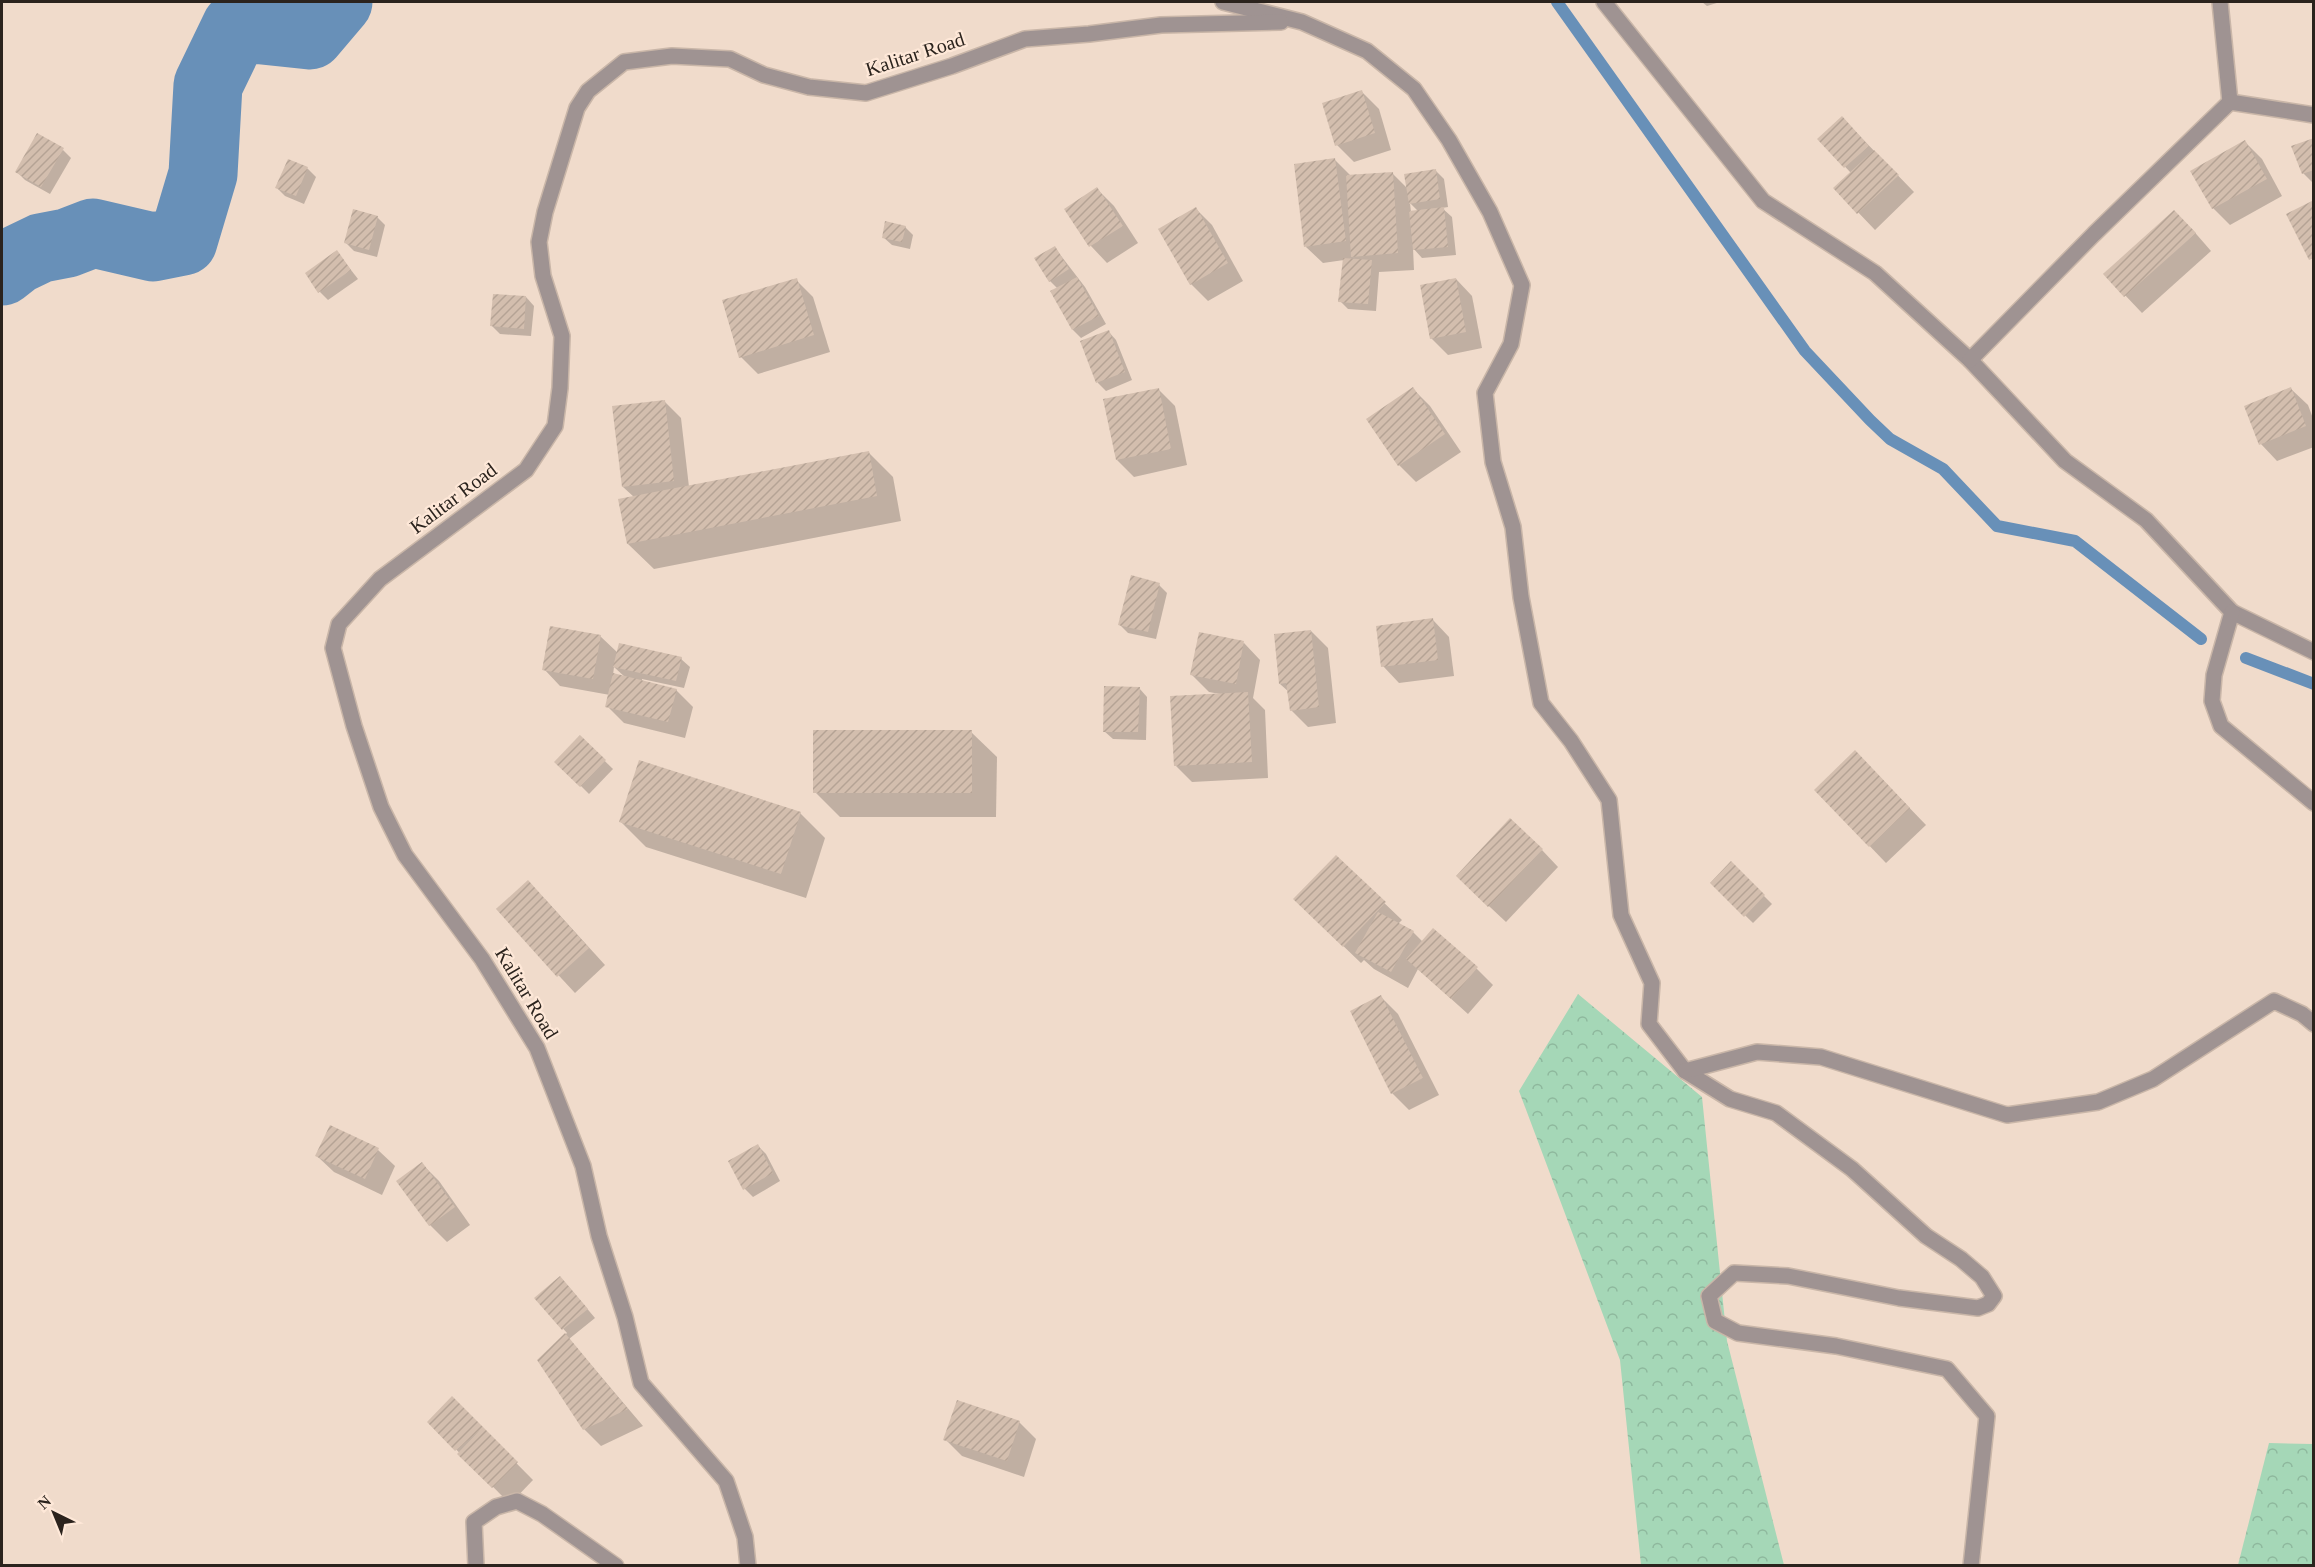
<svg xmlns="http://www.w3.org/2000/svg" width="2315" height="1567" font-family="Georgia,serif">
  <defs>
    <pattern id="forest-crowns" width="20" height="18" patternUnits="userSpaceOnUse" patternTransform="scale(1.5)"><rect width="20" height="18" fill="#a5d7b7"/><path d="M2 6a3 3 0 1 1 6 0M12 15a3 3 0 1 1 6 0" fill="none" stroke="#8eb89d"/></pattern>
    <pattern id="building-hatch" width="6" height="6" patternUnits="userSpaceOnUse" patternTransform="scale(1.5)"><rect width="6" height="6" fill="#d3beae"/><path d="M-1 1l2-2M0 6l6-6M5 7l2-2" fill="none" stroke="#b5a395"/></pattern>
  </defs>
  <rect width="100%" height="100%" fill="#f0dbcb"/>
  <g fill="url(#forest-crowns)">
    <path d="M1578,994L1702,1097L1727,1341L1784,1565H1641L1620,1360L1519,1091Z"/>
    <path d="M2269,1443L2313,1444V1565H2238Z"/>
  </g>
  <g fill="#0003" fill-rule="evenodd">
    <path d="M1702,2H1720L1707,6Z"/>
    <path d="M1362,92L1379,109L1391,150L1354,162L1337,145Z"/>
    <path d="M1850,126L1914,192L1875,230L1835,188L1851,173L1819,139Z"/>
    <path d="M2314,139V184L2303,173Z"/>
    <path d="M2245,142L2262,159L2282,196L2230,225L2213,208Z"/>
    <path d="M63,150L71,158L50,194L25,180L17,172Z"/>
    <path d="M1335,160L1351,176L1393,174L1408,189L1436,171L1444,179L1448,207L1442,208L1452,217L1456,255L1422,258L1413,248L1414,270L1379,272L1376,311L1348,309L1340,301L1344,260L1323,263L1306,247ZM1410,203L1419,212H1411Z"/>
    <path d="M289,161L308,169L316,177L304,204L285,196L277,188Z"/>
    <path d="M1097,189L1114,206L1138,243L1107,263L1091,246L1066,209Z"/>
    <path d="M1196,209L1212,225L1243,281L1208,301L1191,284Z"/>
    <path d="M377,217L385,225L377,257L354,251L346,243Z"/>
    <path d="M905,227L913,235L910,249L892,245L883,237Z"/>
    <path d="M2191,228L2211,251L2142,313L2105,274Z"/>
    <path d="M1055,248L1085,287L1106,324L1081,338L1073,330L1058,289L1050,281Z"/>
    <path d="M337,252L358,279L328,300L320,292Z"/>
    <path d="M1456,279L1472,296L1482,348L1448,355L1431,338Z"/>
    <path d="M796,280L813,297L830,352L758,374L741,357Z"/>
    <path d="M526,297L534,306L531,336L500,334L492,326Z"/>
    <path d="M1108,331L1116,340L1132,380L1106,391L1098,383L1082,342Z"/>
    <path d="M1413,389L1430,406L1461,452L1416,482L1399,465Z"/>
    <path d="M2291,389L2308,405L2314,421V447L2277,461L2261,444Z"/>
    <path d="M1159,390L1175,406L1187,465L1134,477L1117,460Z"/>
    <path d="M664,401L681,418L689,487L868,452L893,477L901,521L654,569L628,544L634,497L623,487Z"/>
    <path d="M1159,585L1167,593L1156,639L1128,633L1120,625Z"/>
    <path d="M1433,620L1449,637L1454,676L1399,683L1383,666Z"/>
    <path d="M1311,631L1328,648L1336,723L1308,727L1291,710L1289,692L1280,684Z"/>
    <path d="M600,636L618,653L681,659L690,667L684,688L642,679V682L676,690L693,707L685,738L624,723L607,706L610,695L560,686L544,669ZM614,667L626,678L613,675Z"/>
    <path d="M1244,643L1260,660L1253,698L1265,710L1268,778L1192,782L1175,765L1220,694L1209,692L1192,675Z"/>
    <path d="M1139,688L1147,697L1146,740L1113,739L1104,731Z"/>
    <path d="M971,732L997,757L996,817H840L815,792Z"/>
    <path d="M580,737L613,769L589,794L556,761Z"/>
    <path d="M1872,769L1926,825L1886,863L1816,790Z"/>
    <path d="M800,813L825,838L806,898L646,847L621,822Z"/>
    <path d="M1542,850L1558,867L1506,922L1475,893Z"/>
    <path d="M1336,857L1402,920L1398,924L1413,932L1423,942L1477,969L1493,985L1468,1014L1418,969L1408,988L1374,969L1364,960L1361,963L1312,916Z"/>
    <path d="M1731,863L1772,904L1753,923L1712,883Z"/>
    <path d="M545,899L605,965L575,993L498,910Z"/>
    <path d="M1381,997L1398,1014L1439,1095L1409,1110L1392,1093Z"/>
    <path d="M758,1146L766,1154L780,1181L753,1197L745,1189Z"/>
    <path d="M378,1150L395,1166L382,1195L334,1172L317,1156Z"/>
    <path d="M422,1164L439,1181L470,1225L447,1242L430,1225Z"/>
    <path d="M568,1286L595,1318L569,1339L643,1426L601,1446L584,1429L538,1360L567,1333L536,1298Z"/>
    <path d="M452,1398L533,1480L510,1504L429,1422Z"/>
    <path d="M1019,1422L1036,1439L1024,1477L962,1456L945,1439Z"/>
  </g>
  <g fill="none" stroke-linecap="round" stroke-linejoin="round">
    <g stroke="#6890b8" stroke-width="12">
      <path d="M1557,2L1805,351L1870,420L1890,439L1943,469L1997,526L2075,541L2201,639"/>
      <path d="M2246,658L2314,684"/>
    </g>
    <path stroke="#6890b8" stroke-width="69" d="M2,271L16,260L41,248L67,243L93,233L153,247L183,241L203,174L208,85L236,27L310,35L338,2"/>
  </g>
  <g fill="url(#building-hatch)">
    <path d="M1362,90L1375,133L1335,146L1322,103Z"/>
    <path d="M1842,116L1869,146L1844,168L1817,139Z"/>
    <path d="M37,133L64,148L41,187L15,172Z"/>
    <path d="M2314,138V170L2302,174L2291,146Z"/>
    <path d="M2245,140L2267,179L2212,209L2190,171Z"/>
    <path d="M1874,150L1899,175L1857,214L1833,188Z"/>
    <path d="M1335,158L1346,241L1304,247L1294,164Z"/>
    <path d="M288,159L308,167L296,196L275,188Z"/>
    <path d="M1436,169L1440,199L1409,204L1404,174Z"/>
    <path d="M1393,172L1398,253L1351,257L1346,175Z"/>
    <path d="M1097,187L1123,226L1089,247L1064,209Z"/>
    <path d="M2314,200V258L2309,260L2286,214Z"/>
    <path d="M1196,207L1228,263L1190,285L1158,229Z"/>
    <path d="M1444,207L1448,247L1413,250L1409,211Z"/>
    <path d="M353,209L378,216L369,250L344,243Z"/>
    <path d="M2174,210L2196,233L2124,297L2103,274Z"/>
    <path d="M885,221L906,226L902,242L882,238Z"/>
    <path d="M1055,246L1069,269L1049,282L1034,258Z"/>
    <path d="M337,250L351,270L318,293L305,273Z"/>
    <path d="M1343,258L1372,260L1368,304L1338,302Z"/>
    <path d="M1077,277L1099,316L1072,330L1050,291Z"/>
    <path d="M797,278L814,335L739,358L722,300Z"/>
    <path d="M1456,278L1466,332L1430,339L1420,285Z"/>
    <path d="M493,294L526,296L524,329L490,326Z"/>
    <path d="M1109,330L1125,372L1096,383L1080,341Z"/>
    <path d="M1413,387L1445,434L1398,466L1366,419Z"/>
    <path d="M2291,387L2306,426L2259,445L2244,406Z"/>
    <path d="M1159,388L1171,449L1116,460L1103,399Z"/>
    <path d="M665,400L674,481L622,487L612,406Z"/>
    <path d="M869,451L877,496L627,544L618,499Z"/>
    <path d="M1131,575L1160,583L1148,632L1118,625Z"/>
    <path d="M1433,618L1438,660L1381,667L1376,626Z"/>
    <path d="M550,626L601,635L593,679L542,670Z"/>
    <path d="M1311,630L1319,707L1290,711L1286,683L1279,684L1274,634Z"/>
    <path d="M1199,632L1244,641L1236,684L1190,675Z"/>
    <path d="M619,643L682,657L676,681L613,667Z"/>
    <path d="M613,673L677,689L668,722L605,707Z"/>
    <path d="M1104,686L1140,687L1138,732H1103Z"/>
    <path d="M1248,692L1252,762L1174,766L1170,696Z"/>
    <rect x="813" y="730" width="159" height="63"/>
    <path d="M580,735L606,760L580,787L554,762Z"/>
    <path d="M1855,750L1910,808L1869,847L1814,790Z"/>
    <path d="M639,760L801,812L781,874L619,822Z"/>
    <path d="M1510,818L1543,849L1488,907L1456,876Z"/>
    <path d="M1336,855L1386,902L1343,947L1293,899Z"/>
    <path d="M1731,861L1765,895L1744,917L1710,883Z"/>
    <path d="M528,880L589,948L557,977L496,909Z"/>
    <path d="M1378,912L1414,931L1391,972L1355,953Z"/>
    <path d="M1433,928L1478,967L1451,999L1406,959Z"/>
    <path d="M1381,995L1423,1078L1391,1094L1350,1011Z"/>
    <path d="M330,1125L379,1148L365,1179L315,1156Z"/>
    <path d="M758,1144L773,1173L743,1190L728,1161Z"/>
    <path d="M422,1162L455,1207L429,1226L396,1181Z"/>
    <path d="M560,1276L588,1309L562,1330L534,1298Z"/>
    <path d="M565,1333L628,1409L583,1430L537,1360Z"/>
    <path d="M452,1396L518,1462L492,1488L457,1454L480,1430L455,1451L427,1422Z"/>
    <path d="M957,1400L1020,1421L1007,1461L943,1440Z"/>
  </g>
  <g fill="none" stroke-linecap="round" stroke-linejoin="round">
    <defs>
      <path id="lane" d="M2220,2L2230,102"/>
      <g id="street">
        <path d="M1223,2L1302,22L1367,51L1414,89L1449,140L1490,212L1522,285L1511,344L1485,393L1493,462L1513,527L1521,597L1541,703L1571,741L1609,800L1621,915L1652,983L1649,1024L1685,1071L1730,1099L1776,1113L1852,1169L1926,1236L1961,1259L1982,1277L1994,1296L1988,1304L1978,1308L1899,1298L1788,1276L1734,1273L1709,1296L1715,1321L1738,1333L1836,1346L1947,1369L1987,1416L1971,1566"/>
        <path d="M1604,2L1763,201L1875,273L1970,360L2065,461L2146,520L2232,612L2314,652"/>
        <path d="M1970,360L2094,234L2230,102L2314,115"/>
        <path d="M2232,612L2214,675L2212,701L2221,726L2314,803"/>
        <path d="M1685,1071L1757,1052L1821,1057L2007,1115L2098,1102L2153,1079L2274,1001L2302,1014L2314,1024"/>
        <path d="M476,1566L474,1522L496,1507L517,1501L542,1514L616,1566"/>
        <path d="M748,1566L745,1537L726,1481L641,1383L625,1317L599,1236L583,1166L537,1048L482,959L405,855L381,807L354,726L333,648L339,624L380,579L526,470L555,426L560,388L562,336L543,276L539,242L545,212L577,108L588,91L624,62L672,56L730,59L764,75L809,87L866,93L952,66L1025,39L1089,34L1161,25L1281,22"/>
      </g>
    </defs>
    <use href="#lane" stroke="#c9b6a8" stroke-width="18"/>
    <use href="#street" stroke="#c9b6a8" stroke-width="18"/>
    <use href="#lane" stroke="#9f9392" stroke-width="15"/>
    <use href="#street" stroke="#9f9392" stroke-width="15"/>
  </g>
  <g text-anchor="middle" stroke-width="4.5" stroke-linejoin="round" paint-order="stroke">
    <g font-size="20" fill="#2b231d" stroke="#fee8d8">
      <text transform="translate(915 54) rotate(-18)" y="7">Kalitar Road</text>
      <text transform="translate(453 498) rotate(-37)" y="7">Kalitar Road</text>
      <text transform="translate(527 993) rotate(59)" y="7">Kalitar Road</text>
    </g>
  </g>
  <rect width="2315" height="1567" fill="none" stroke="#2b231d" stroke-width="6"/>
  <g transform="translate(54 1513) rotate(317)" stroke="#fee8d8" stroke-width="4.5" paint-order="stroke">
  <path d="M0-4.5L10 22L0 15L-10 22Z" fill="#2b231d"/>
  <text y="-9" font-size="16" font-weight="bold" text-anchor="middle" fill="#2b231d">N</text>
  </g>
</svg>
